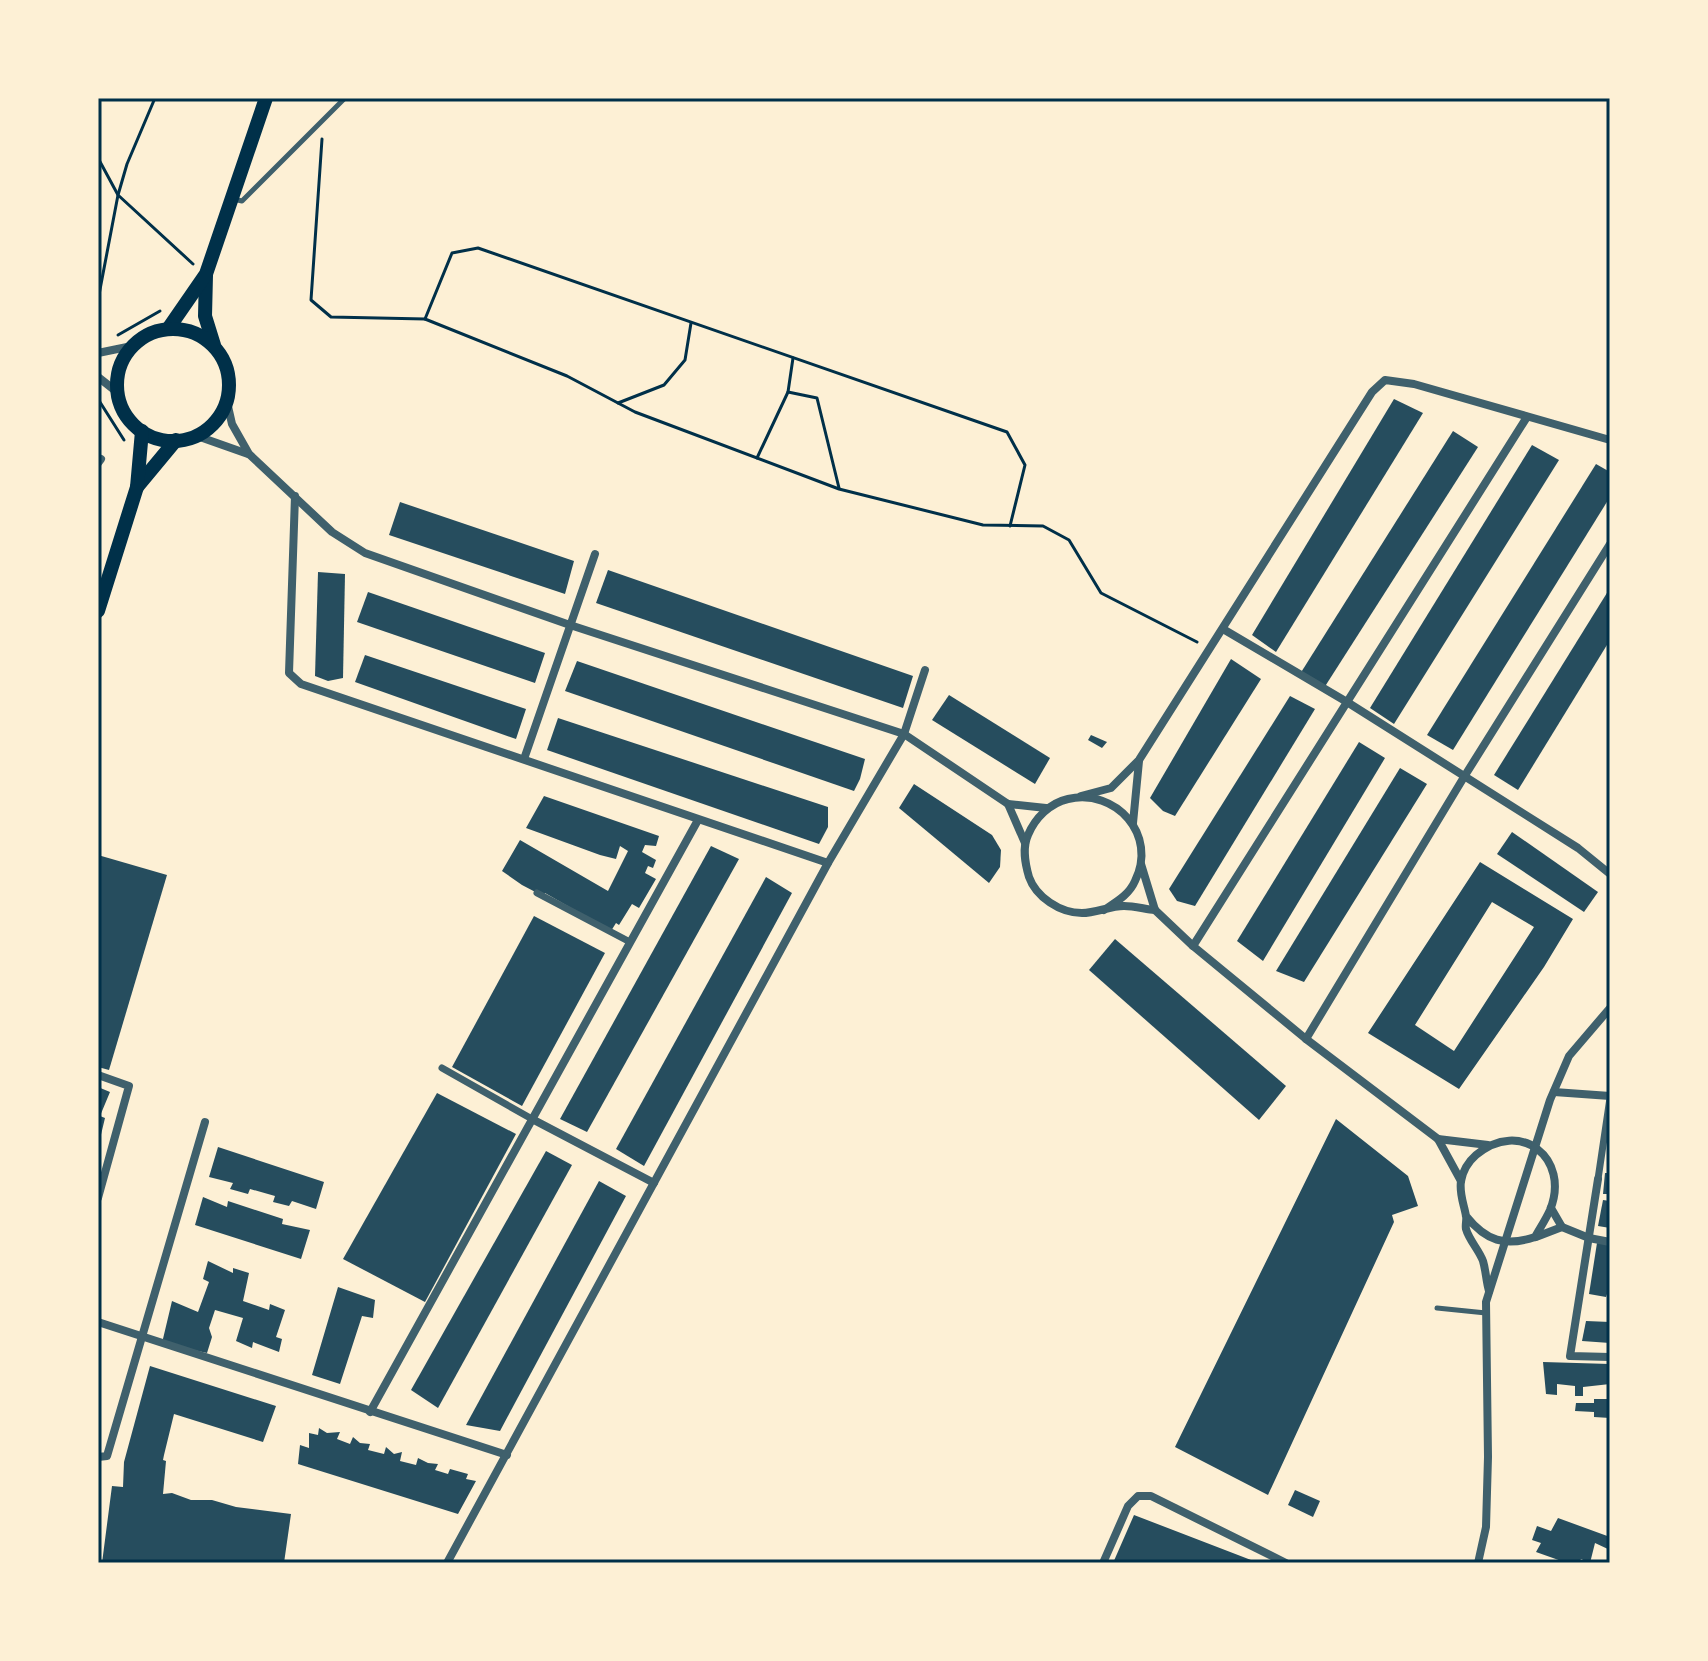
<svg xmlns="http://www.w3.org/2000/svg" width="1708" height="1661" font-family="Roboto,sans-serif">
  <rect width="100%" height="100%" fill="#fdf0d5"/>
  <g fill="#264d5e" fill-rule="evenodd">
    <path d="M1394,399L1423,413L1276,652L1252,635Z"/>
    <path d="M1453,431L1478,447L1324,688L1300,674Z"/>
    <path d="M1532,445L1559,460L1394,724L1370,708Z"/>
    <path d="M1596,464L1610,472V497L1453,750L1427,735Z"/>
    <path d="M400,502L574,561L565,594L389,535Z"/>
    <path d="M608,570L913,676L903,708L596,603Z"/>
    <path d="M318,572L345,574L343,678L328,681L315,676Z"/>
    <path d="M1610,588V640L1518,790L1494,775Z"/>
    <path d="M368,592L545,653L535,683L357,622Z"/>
    <path d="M365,655L526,709L516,739L355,682Z"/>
    <path d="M1231,659L1261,679L1175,816L1163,811L1150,798Z"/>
    <path d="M577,661L865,759L860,779L854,791L565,691Z"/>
    <path d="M949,695L1050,758L1035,784L932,720Z"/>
    <path d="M1290,696L1315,709L1195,906L1177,901L1169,889Z"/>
    <path d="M558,718L828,807V827L819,844L547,750Z"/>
    <path d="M1091,735L1107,742L1102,748L1088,740Z"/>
    <path d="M1359,742L1385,758L1263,961L1237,941Z"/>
    <path d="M1400,768L1427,784L1304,982L1276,971Z"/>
    <path d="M914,784L992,835L1001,850L1000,867L989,883L899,808Z"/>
    <path d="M544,796L659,836L656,846L645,845L642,852L656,860L653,868L648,866L645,873L656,879L639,908L632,904L619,925L616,923L611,931L545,893L543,896L522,885L502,871L520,840L608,891L628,851L620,846L616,859L600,855L526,828Z"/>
    <path d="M1512,832L1598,892L1584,912L1497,854Z"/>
    <path d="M711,846L739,859L587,1132L560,1119Z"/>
    <path d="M98,855L167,875L109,1070L98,1067Z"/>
    <path d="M1480,862L1573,919L1544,967L1459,1089L1368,1033ZM1492,902L1534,927L1454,1051L1415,1025Z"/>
    <path d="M766,877L792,893L644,1166L616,1149Z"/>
    <path d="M534,916L605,953L522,1106L452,1067Z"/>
    <path d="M1115,939L1286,1086L1259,1120L1089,970Z"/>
    <path d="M98,1087L110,1092L100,1116L105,1118L99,1143Z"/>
    <path d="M437,1093L516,1134L425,1302L343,1259Z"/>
    <path d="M1336,1119L1408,1176L1418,1206L1392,1215L1394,1222L1268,1495L1175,1447Z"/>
    <path d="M218,1147L324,1182L316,1209L292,1201L289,1206L273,1202L275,1196L250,1189L248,1194L230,1189L233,1183L209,1177Z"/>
    <path d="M546,1151L572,1165L438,1408L411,1390Z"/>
    <path d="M1605,1173H1610V1194H1603Z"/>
    <path d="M599,1181L626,1196L500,1431L466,1425Z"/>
    <path d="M203,1197L227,1207L228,1201L283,1219L282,1224L310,1230L301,1259L195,1225Z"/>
    <path d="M1603,1200L1610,1201V1228L1598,1226Z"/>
    <path d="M1597,1243L1610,1245V1285L1606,1297L1589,1294Z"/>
    <path d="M208,1261L233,1273V1268L249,1273L243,1301L269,1310L270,1304L285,1310L276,1337L282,1339L279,1352L253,1342L252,1348L236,1341L243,1318L215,1310L209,1328L212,1337L207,1353L162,1343L172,1301L198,1312L209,1282L203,1279Z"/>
    <path d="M338,1287L375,1300L373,1318L362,1316L340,1384L312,1375Z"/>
    <path d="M1586,1321L1610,1322V1343L1582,1341Z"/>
    <path d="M1543,1362L1610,1364V1384L1583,1387V1396H1575V1386L1557,1384V1395L1546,1394Z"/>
    <path d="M150,1366L276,1406L263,1442L174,1414L164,1455L163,1460L166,1461L163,1494L172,1493L191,1500H212L236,1507L291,1514L284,1563H102L112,1486L123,1487L124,1462Z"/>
    <path d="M1594,1399H1610V1418L1594,1417V1412L1575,1411L1576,1403H1594Z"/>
    <path d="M319,1428L327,1433L340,1432L337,1439L350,1444L353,1437L360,1443L370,1444L368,1450L384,1454L386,1447L394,1454L402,1452L400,1461L416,1465L418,1458L428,1463L438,1464L435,1470L448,1474L450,1469L468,1474L466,1479L476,1481L458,1514L298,1464L300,1445L309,1448V1433L318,1435Z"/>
    <path d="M1295,1490L1320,1501L1313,1517L1288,1505Z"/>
    <path d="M1134,1515L1251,1560L1250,1563H1180L1173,1560L1154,1563H1113Z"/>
    <path d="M1558,1518L1610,1537V1550L1595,1543L1590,1563L1581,1559L1579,1563H1567L1536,1552L1541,1543L1532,1540L1537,1526L1551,1531Z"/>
  </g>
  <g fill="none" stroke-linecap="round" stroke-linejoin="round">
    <g stroke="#003049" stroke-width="3">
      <path d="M322,139L311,300L331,317L425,319L567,376L635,412L839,489L983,525L1043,526L1069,540L1101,593L1197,642"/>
      <path d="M98,158L118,195L193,264"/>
      <path d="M98,300L118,195L127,164L155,98"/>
      <path d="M425,319L452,253L478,248L1007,432L1025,465L1010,526"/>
      <path d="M118,335L160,311"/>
      <path d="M788,392L793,358"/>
      <path d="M98,399L124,440"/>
      <path d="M618,403L664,385L685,360L691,323"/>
      <path d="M757,458L788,392L817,398L839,488"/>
    </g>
    <g stroke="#3f606c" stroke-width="5">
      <path d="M233,199L242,201L345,98"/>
      <path d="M1437,1308L1486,1313"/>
    </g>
    <g stroke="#3f606c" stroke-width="7">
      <path d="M537,893L630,942"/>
      <path d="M442,1068L532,1119"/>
      <path d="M1598,1179L1610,1098"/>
    </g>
    <g stroke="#3f606c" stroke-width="8">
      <path d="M98,353L132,346"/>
      <path d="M98,377L117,392"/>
      <path d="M227,402L232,424L249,454L332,532L365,553L570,625L904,734L1008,804L1046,808"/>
      <path d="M197,436L248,454"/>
      <path d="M98,463L101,459"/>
      <path d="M295,496L289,673L301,684L828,863"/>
      <path d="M1223,629L1347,702L1578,848L1610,874"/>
      <path d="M524,759L595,554"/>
      <path d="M1081,796L1111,788L1139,760L1372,392L1385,380L1414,384L1610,440"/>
      <path d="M1008,804L1025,843"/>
      <path d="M1133,823L1139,761"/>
      <path d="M1141,864L1155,910L1193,946L1306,1039L1438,1139L1461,1181"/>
      <path d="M1104,910C1116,902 1129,895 1135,881C1158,835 1116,788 1068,799C1050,803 1035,818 1028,835C1022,848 1025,863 1029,877C1036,897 1060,913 1082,913C1096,913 1110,906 1124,906C1134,906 1145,909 1155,910"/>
      <path d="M1193,946L1527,417"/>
      <path d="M1306,1039L1464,777L1610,544"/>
      <path d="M98,1075L129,1086L98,1198"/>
      <path d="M1554,1092L1610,1096"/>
      <path d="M532,1119L654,1183"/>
      <path d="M1438,1139L1488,1145"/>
      <path d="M1598,1179L1570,1356L1610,1357"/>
      <path d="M1551,1208L1562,1227L1589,1238L1610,1242"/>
      <path d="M1466,1216C1486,1241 1505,1247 1535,1237C1540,1228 1546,1219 1550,1210C1571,1158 1520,1118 1476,1155C1468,1162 1463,1170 1461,1181C1459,1194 1464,1204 1466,1216C1467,1220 1465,1225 1466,1229C1469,1240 1479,1250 1483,1261C1486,1271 1486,1281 1489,1291"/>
      <path d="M1536,1237L1562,1227"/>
      <path d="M98,1322L507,1455"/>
      <path d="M370,1412L698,820"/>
      <path d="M98,1457L107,1456L205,1122"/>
      <path d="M447,1563L828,863L904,734L925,670"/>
      <path d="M1103,1563L1128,1506L1138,1496H1151L1286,1563"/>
      <path d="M1478,1563L1486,1527L1488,1457L1486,1302L1550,1100L1569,1056L1610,1008"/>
    </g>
    <g stroke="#003049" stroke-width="14">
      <path d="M206,275L205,316L214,345"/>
      <path d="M168,329L206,274L266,98"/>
      <circle cx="173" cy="385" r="56"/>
      <path d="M137,487L176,440"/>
      <path d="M98,611L137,487L142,431"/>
    </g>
  </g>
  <rect width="1708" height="1661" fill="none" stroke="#fdf0d5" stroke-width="200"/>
  <rect x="100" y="100" width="1508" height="1461" fill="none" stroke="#003049" stroke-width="3"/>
</svg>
